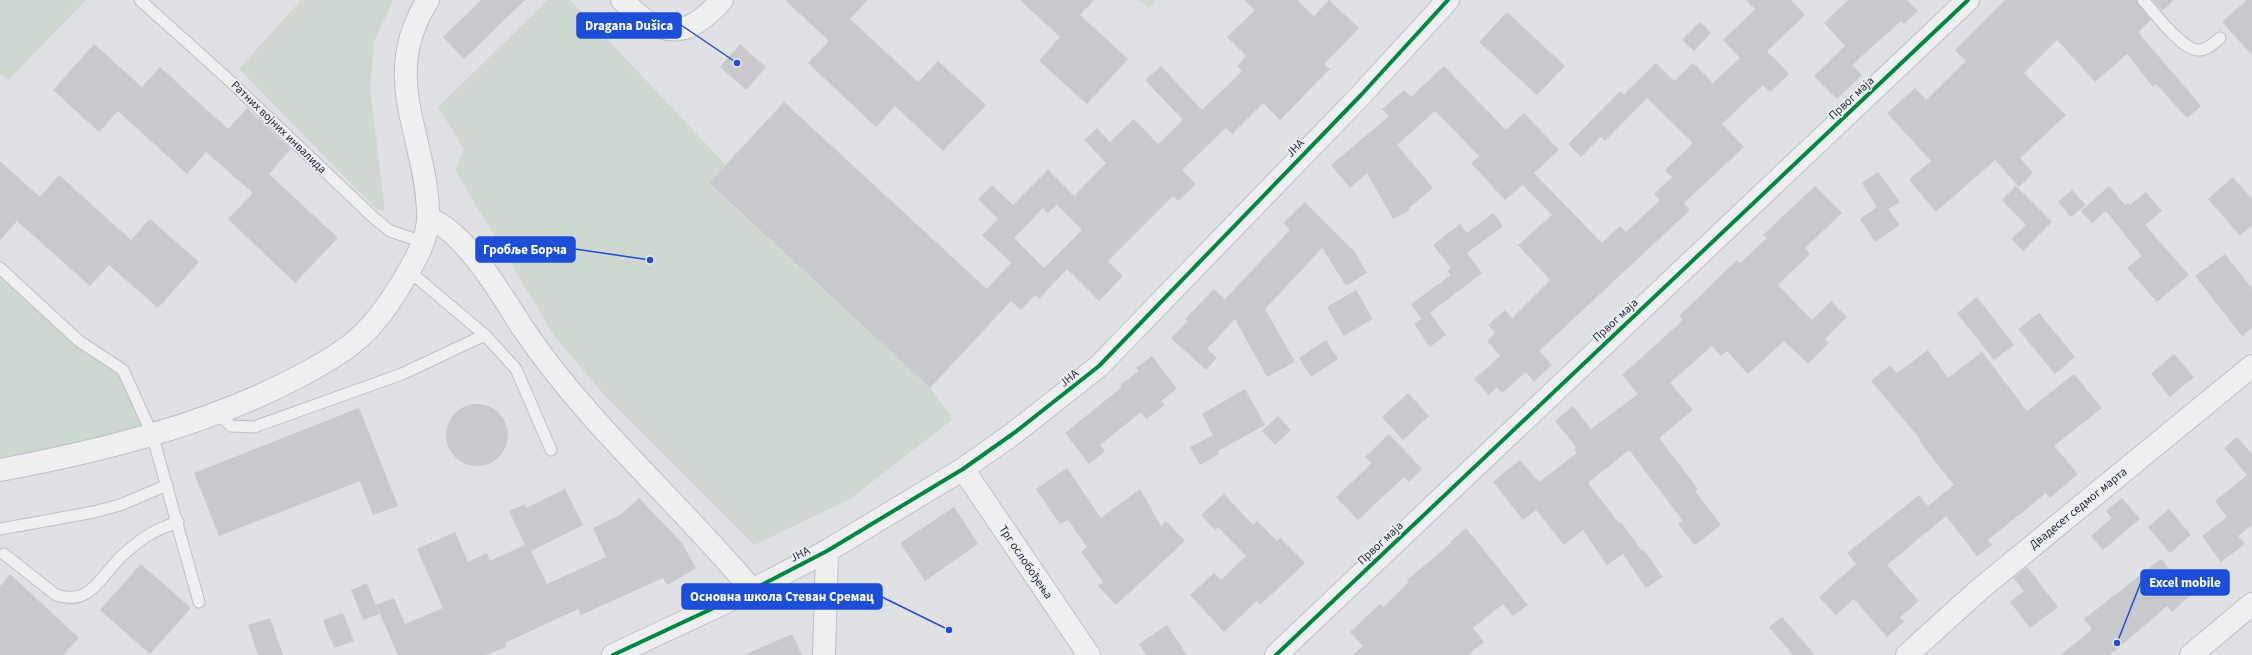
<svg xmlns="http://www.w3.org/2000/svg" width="2252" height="655" font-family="'Source Sans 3',sans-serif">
  <rect width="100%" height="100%" fill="#dfe1e4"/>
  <g fill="#ced8d0">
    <path d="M0,0H86L8,80L0,74Z"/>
    <path d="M301,0H393L374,42L370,88L385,211L376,209L239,69Z"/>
    <path d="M548,0H570L726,165L709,184L930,388L953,419L850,499L754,545L606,397L555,337L455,170L464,149L438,107Z"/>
    <path d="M1139,0H1156L1149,8Z"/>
    <path d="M0,268L79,341L123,370L152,434L0,470Z"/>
  </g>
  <g fill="#c8c9cc" fill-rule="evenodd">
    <path d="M481,0H525L464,59L443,37Z"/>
    <path d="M785,0H868L850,19L918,82L938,61L986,105L943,151L895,106L876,127L808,63L829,41Z"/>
    <path d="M1020,0H1094L1080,15L1128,59L1087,104L1039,61L1060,37Z"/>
    <path d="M1244,0H1297L1314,16L1329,0L1359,28L1324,64L1330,69L1280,120L1263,103L1232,134L1226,128L1182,170L1196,184L1178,201L1173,196L1108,261L1123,276L1099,301L1067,269L1039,299L1035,295L1021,310L1011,301L930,388L709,183L784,102L987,289L1011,263L982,235L998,219L978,199L992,185L1013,205L1048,170L1074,196L1106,163L1084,140L1097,128L1110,142L1134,119L1158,144L1183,120L1145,80L1161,66L1202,110L1242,71L1237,66L1246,56L1227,37L1255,10ZM1057,205L1082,230L1044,268L1014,238L1043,208L1048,213Z"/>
    <path d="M1746,0H1791L1805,15L1767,51L1789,74L1770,92L1763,85L1722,124L1744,147L1684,203L1690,210L1539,351L1552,365L1534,382L1526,372L1502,393L1497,387L1489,395L1474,379L1500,356L1487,341L1495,333L1488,325L1505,310L1512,318L1550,280L1518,245L1552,215L1522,185L1505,200L1471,163L1479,156L1435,111L1397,145L1433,188L1409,208L1410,210L1393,219L1367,173L1350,188L1331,165L1389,116L1382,109L1404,90L1411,97L1444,66L1506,130L1524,113L1559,150L1534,173L1602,243L1620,226L1626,232L1660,200L1654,194L1672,177L1665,170L1692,144L1691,141L1647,98L1605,141L1601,137L1581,157L1568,144L1620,91L1624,94L1656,63L1674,81L1693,63L1713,83L1740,58L1723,40L1755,9Z"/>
    <path d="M1848,0H1907L1918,11L1904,24L1901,21L1852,65L1862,75L1837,99L1814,76L1845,46L1824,23Z"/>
    <path d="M2005,0H2136L2151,20L2138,32L2201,106L2187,118L2156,84L2153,87L2127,54L2095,82L2057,40L2024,73L2066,115L2020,158L2033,173L2019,187L1995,160L1936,212L1909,180L1931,161L1887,113L1915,88L1926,100L1966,61L1955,50Z"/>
    <path d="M2152,0H2174L2162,11Z"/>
    <path d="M2247,0H2252V55L2222,22Z"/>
    <path d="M1507,12L1565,66L1537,95L1479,42Z"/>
    <path d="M1700,22L1711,33L1694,51L1682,40Z"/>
    <path d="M94,44L142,87L160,67L228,129L247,108L291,149L269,174L338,238L295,283L228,219L253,193L206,152L187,174L118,111L99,132L53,90Z"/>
    <path d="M740,44L766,67L746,90L720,67Z"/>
    <path d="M0,161L40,197L59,175L131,240L150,219L199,262L158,308L109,265L90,286L17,221L0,240Z"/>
    <path d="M1878,172L1900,202L1888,209L1900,225L1875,242L1860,219L1877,207L1862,183Z"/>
    <path d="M2233,177L2252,199V225L2240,236L2208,199Z"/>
    <path d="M1815,186L1842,213L1805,248L1810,254L1778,285L1812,320L1831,301L1847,317L1825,339L1829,343L1808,364L1784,341L1748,374L1727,351L1721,356L1712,346L1670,383L1693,410L1659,438L1698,489L1695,491L1721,525L1695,545L1678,524L1683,521L1629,450L1588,483L1619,523L1621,522L1642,551L1644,550L1663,577L1646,588L1623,554L1607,565L1583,530L1564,545L1536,510L1523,520L1493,482L1520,460L1539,482L1577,453L1574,449L1577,448L1555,421L1573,406L1591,429L1638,394L1622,375L1683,320L1679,316L1737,260L1740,263L1767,238L1763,235Z"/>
    <path d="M2016,186L2052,222L2023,251L2011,239L2026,225L2002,200Z"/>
    <path d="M2109,186L2125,205L2128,203L2130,205L2146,192L2162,211L2145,225L2189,275L2157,302L2127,268L2142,256L2106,211L2092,223L2081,211Z"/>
    <path d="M2072,190L2086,205L2071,217L2058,202Z"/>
    <path d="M1305,202L1354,251L1367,273L1346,286L1322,248L1265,309L1295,362L1267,377L1235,319L1207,349L1217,358L1206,370L1171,338L1188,321L1185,319L1214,289L1225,299L1290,230L1283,223Z"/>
    <path d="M1493,213L1503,226L1467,253L1482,273L1422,319L1411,304L1451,275L1447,271L1451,268L1433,245L1460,224L1467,233Z"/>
    <path d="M2225,254L2252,289V328L2242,336L2195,276Z"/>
    <path d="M1356,290L1373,319L1344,336L1327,307Z"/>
    <path d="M1977,297L2014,345L1994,360L1957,313Z"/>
    <path d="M1430,313L1446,335L1430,347L1414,324Z"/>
    <path d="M2039,313L2075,357L2055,374L2018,329Z"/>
    <path d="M1326,340L1338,359L1311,377L1299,358Z"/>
    <path d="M1928,350L1948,378L1982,352L2027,411L2074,374L2102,408L2054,446L2078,474L2050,498L2046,493L1988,540L1992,545L1977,556L1946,516L1887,565L1919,601L1900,617L1904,622L1887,637L1854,599L1836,615L1819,597L1856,564L1847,553L1919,495L1928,506L1954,485L1919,441L1921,440L1871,381L1890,365L1897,373Z"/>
    <path d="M2174,354L2194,377L2170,397L2151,374Z"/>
    <path d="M1152,356L1177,389L1161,401L1165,405L1146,419L1141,412L1100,445L1105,451L1089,464L1065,433L1122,387L1120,385L1139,371L1136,368Z"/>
    <path d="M1245,389L1265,425L1218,451L1219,454L1200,465L1190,447L1213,435L1202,414Z"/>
    <path d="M1408,393L1429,416L1403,440L1382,417Z"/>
    <circle cx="477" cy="435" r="31"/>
    <path d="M359,408L398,506L373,515L360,481L219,536L194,473Z"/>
    <path d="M1278,416L1291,430L1275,445L1262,431Z"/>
    <path d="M1389,434L1422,469L1409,482L1404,477L1358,520L1336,497L1372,463L1365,457Z"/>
    <path d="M2237,437L2252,454V525L2238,536L2245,544L2221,562L2202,536L2227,517L2215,501L2247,475L2224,448Z"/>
    <path d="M1067,468L1101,518L1140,489L1161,526L1166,521L1185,541L1116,605L1098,586L1103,582L1081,552L1087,547L1068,520L1060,524L1036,489Z"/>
    <path d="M565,489L583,525L531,551L547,584L606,557L593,528L620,515L639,498L682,543L696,568L667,585L663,578L581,615L578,609L505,643L506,647L486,655H398L376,605L394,598L405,624L443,608L417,549L455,532L468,562L487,553L490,561L525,545L509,511L525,504L526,508Z"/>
    <path d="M1224,494L1253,525L1257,521L1277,541L1280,538L1305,563L1260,605L1257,601L1224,632L1190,595L1214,573L1221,580L1246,556L1218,527L1215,530L1201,515Z"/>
    <path d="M2122,498L2140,519L2103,550L2091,536L2112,518L2106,511Z"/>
    <path d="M954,507L978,544L925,581L900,543Z"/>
    <path d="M2169,509L2191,535L2170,553L2148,527Z"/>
    <path d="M1466,528L1528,605L1513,616L1503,604L1473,628L1484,642L1468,655H1353L1363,646L1350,632L1380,604L1383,607L1409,582L1407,580L1451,543L1450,542Z"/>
    <path d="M2161,559L2191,595L2172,612L2167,606L2110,655H2061L2092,629L2084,619Z"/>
    <path d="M141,564L191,608L150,654L100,610Z"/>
    <path d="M2027,567L2058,607L2030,628L2010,602L2024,591L2013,578Z"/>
    <path d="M10,574L79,638L63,655H0V586Z"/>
    <path d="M367,583L379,614L363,620L351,590Z"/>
    <path d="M343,613L354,641L334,648L323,620Z"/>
    <path d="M1782,617L1815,655H1793L1769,627Z"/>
    <path d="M270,618L283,655H258L248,625Z"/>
    <path d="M1167,625L1187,655H1146L1139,644Z"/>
    <path d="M792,634L802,655H744Z"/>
  </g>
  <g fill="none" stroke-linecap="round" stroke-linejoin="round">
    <defs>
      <g id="service">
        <path d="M140,0L229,80L374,218L390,231L423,242"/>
        <path d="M2143,0C2154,12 2182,50 2198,50C2206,51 2214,43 2220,38"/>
        <path d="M0,268L79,341L123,370L152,434L199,602"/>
        <path d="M409,271L485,335L516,369L551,450"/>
        <path d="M217,412L231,426L254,427L402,374L485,335"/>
        <path d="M0,529L94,512L120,505L167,485"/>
        <path d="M4,554L56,595C93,607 102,572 126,552C145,536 154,530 178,522"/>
      </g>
      <g id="minor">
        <path d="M429,219C463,229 503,297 522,327C587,424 678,501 752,590"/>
        <path d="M963,469L1089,655"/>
        <path d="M613,655L752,590L827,551L963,469L1014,433L1099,366L1361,95L1448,0"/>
        <path d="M824,655L827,551"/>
        <path d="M1276,655L1968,0"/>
        <path d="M1907,655L1980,589L2252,366"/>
      </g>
      <g id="tertiary">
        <path d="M622,0C630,7 639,17 648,22C680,40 701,23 722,0"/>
        <path d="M0,470C101,451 207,425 298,377C317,367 337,356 353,343C375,325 390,303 404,279C418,256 430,235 428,209C424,131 380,76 428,0"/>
        <path d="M2191,655L2252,604"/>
      </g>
    </defs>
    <use href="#service" stroke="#bdbfc2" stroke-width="13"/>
    <use href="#minor" stroke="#bdbfc2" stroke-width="24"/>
    <use href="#tertiary" stroke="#bdbfc2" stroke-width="24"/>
    <use href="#service" stroke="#efeff1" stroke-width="11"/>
    <use href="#minor" stroke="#efeff1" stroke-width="22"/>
    <use href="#tertiary" stroke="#efeff1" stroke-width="22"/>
    <defs>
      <g id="cycleway">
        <path d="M613,655L752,590L827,551L963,469L1014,433L1099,366L1361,95L1448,0"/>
        <path d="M1276,655L1968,0"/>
      </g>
    </defs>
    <use href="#cycleway" stroke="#eceff4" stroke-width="6"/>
    <use href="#cycleway" stroke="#00873e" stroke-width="4"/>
  </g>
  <g text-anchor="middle" stroke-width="3.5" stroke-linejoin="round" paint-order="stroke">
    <g font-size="12" fill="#282d3c" stroke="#eceff4">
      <text transform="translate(1851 98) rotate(-43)" y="4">Првог маја</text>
      <text transform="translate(279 127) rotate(44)" y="4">Ратних војних инвалида</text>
      <text transform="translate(1295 148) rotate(-46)" y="4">ЈНА</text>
      <text transform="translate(1615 320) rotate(-43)" y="4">Првог маја</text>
      <text transform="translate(1069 378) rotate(-40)" y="4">ЈНА</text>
      <text transform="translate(2078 508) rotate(-39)" y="4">Двадесет седмог марта</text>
      <text transform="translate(1380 543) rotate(-43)" y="4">Првог маја</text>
      <text transform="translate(800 554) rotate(-27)" y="4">ЈНА</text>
      <text transform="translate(1026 562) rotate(56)" y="4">Трг ослобођења</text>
    </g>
  </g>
  <path fill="none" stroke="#1d4ed8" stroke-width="1.5" d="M737 63L681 25M650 260L575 249M2117 643L2141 582M949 630L882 597"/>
  <g fill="#1d4ed8" stroke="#eceff4" stroke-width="1.5">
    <circle cx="737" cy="63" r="4"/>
    <circle cx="650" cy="260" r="4"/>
    <circle cx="2117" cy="643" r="4"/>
    <circle cx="949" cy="630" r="4"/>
  </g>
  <g fill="#1d4ed8" stroke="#1d4ed8" stroke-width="1.5">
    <rect x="577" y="13" width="104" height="25" rx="4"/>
    <rect x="476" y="237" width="99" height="25" rx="4"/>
    <rect x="2141" y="570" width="88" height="25" rx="4"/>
    <rect x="682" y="584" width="200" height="25" rx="4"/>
  </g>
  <g font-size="13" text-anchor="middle" font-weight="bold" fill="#fff">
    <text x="629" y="30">Dragana Dušica</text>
    <text x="525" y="254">Гробље Борча</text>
    <text x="2185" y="587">Excel mobile</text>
    <text x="782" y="601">Основна школа Стеван Сремац</text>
  </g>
</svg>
